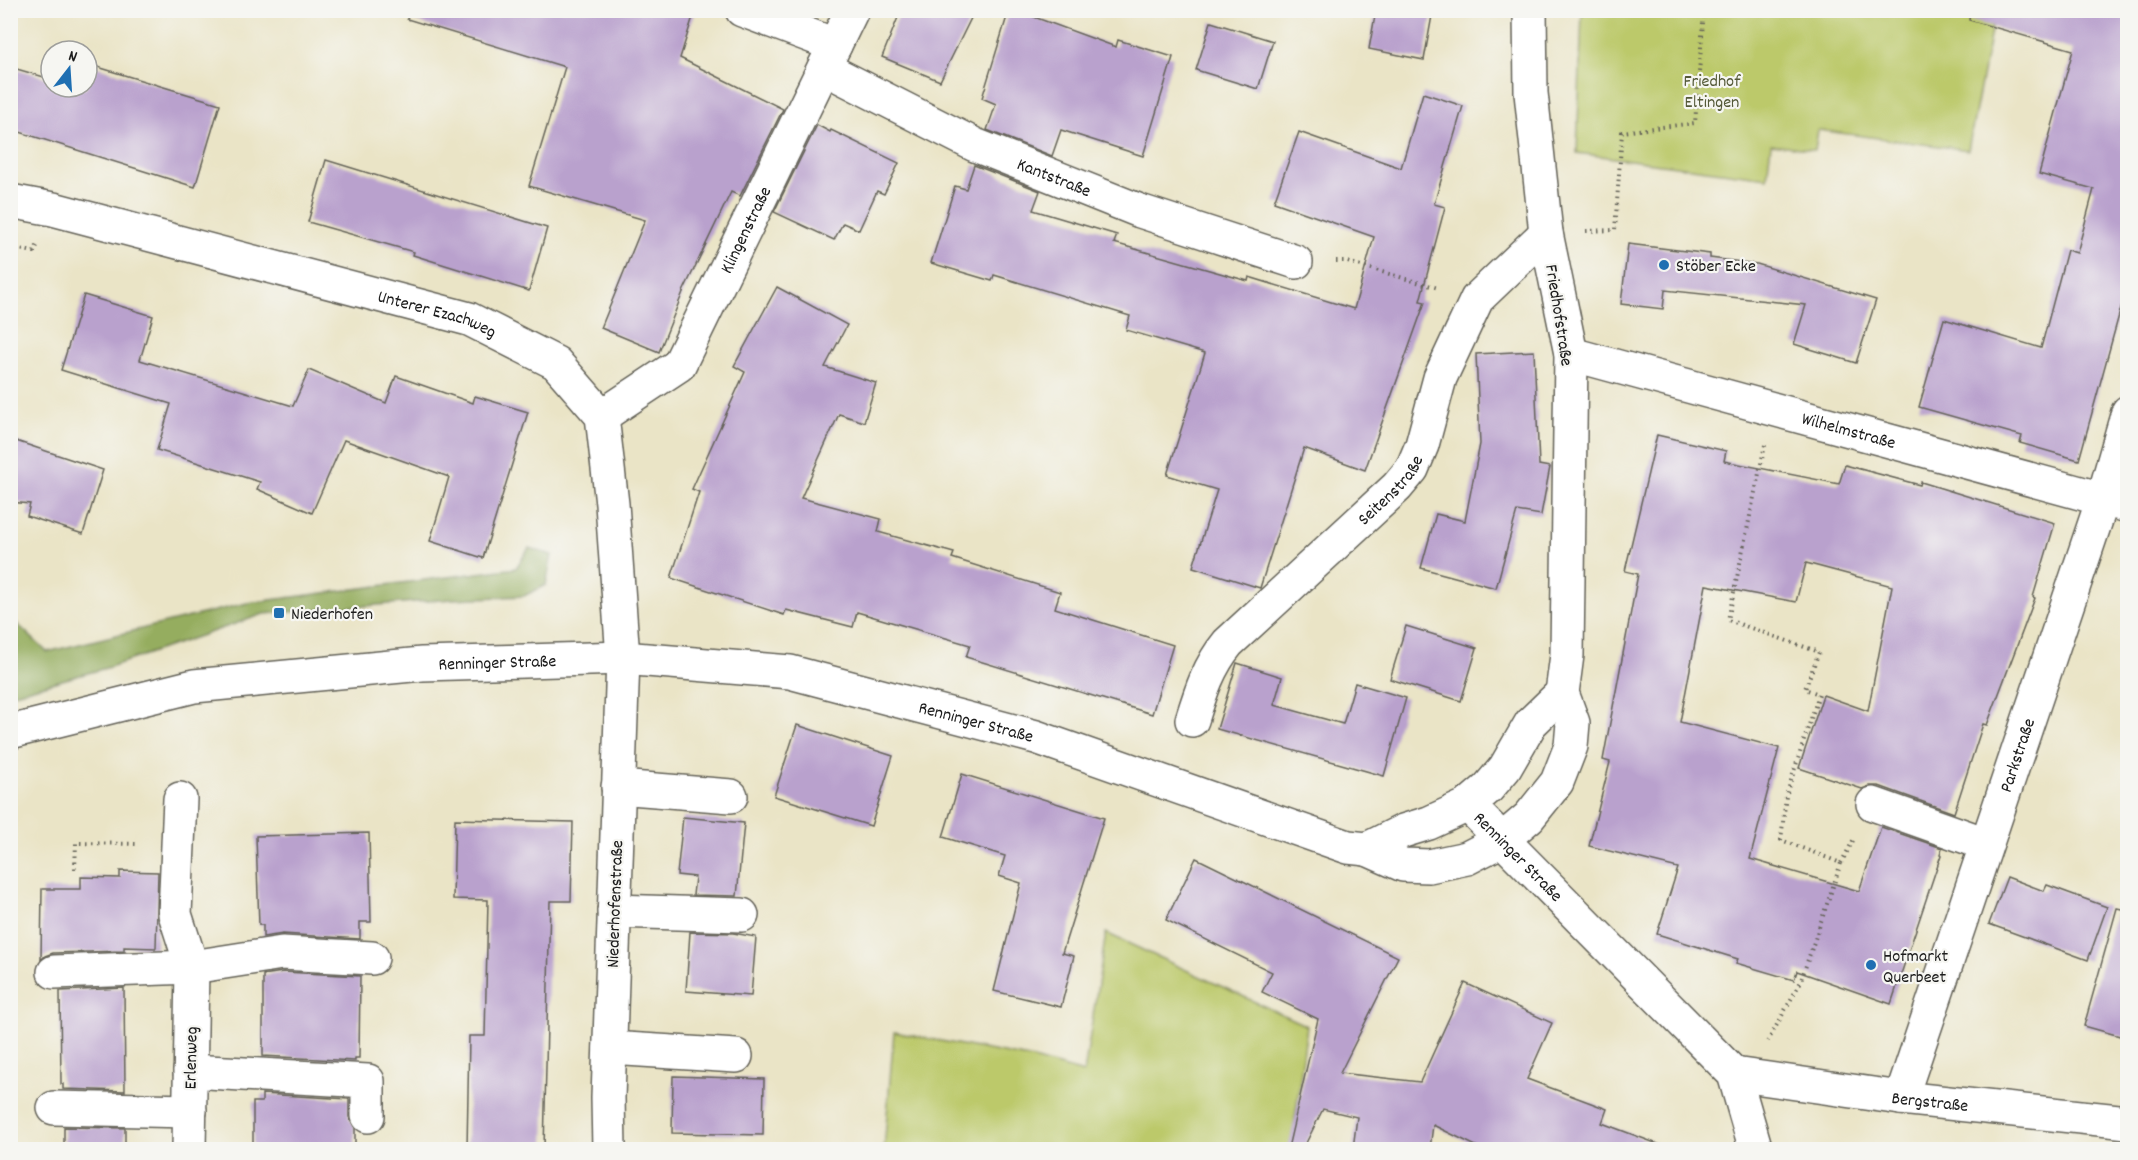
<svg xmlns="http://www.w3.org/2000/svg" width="2138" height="1160" font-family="Dekko,sans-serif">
  <rect width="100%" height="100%" fill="#f6f6f2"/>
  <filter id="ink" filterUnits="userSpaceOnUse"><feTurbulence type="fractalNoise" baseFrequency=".0167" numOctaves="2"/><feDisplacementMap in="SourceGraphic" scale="12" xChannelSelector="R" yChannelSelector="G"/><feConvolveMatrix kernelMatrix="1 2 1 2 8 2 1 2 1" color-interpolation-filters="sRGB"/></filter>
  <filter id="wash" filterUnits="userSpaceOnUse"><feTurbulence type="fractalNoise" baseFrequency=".008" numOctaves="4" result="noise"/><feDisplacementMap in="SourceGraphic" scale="24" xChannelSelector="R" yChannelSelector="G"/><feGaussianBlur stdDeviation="1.35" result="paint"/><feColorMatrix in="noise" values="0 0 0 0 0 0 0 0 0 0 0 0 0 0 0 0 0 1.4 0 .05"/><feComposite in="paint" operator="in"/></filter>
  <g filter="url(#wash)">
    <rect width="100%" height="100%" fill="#eae4c6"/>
    <g fill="#bcc96b" stroke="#6c7244" stroke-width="1.5">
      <path d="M1582,11H1995L1968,150L1818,130L1815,150L1771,144L1767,178L1577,153Z"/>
      <path d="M1106,933L1307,1026L1291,1149L884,1150L894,1032L1029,1058L1084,1073Z"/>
    </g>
    <path fill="#95ad5f" stroke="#58643e" stroke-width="1.5" d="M529,548L552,555L546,585L524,596L453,599L264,614L110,667L11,694V618L47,652L247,603L516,568Z"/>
    <g id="blocks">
      <g fill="#b9a1cd">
        <path d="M408,10H695L680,58L783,109L740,196L731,192L683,292L659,352L601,328L645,220L529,186L565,67L407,19Z"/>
        <path d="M901,10H975L940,81L882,57Z"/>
        <path d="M1009,10H1015L1116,47L1118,40L1173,57L1143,156L1061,130L1052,156L987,130L996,104L982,98Z"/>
        <path d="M1376,10H1433L1424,60L1369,49Z"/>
        <path d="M1970,10H2127V286L2079,460L2020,443L2022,436L1919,407L1944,319L2041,348L2067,250L2077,253L2094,189L2039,174L2073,50L1969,20Z"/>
        <path d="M1211,22L1273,41L1258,89L1196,70Z"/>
        <path d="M91,65L220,104L195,187L10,129V67L51,79V87H77L84,89L87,87V78Z"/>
        <path d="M1423,93L1463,106L1434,204L1445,207L1420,301L1425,302L1365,470L1304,448L1260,588L1193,567L1217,490L1167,475L1205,353L1126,330L1130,316L994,275L992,281L931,263L955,186L966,189L974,165L1040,191L1033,210L1117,235L1114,243L1248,281L1249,277L1354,309L1374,237L1274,202L1299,132L1401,168Z"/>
        <path d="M817,125L830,132L831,130L899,163L884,194L877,191L859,230L843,223L834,240L774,212Z"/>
        <path d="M326,160L547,228L529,291L413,255L414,252L308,222Z"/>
        <path d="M1628,244L1710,254V258L1757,264L1876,300L1856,363L1794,344L1806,305L1665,290L1663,309L1621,304Z"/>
        <path d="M777,287L847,325L825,367L876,383L864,422L839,414L801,498L881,519L878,532L954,553L952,558L1060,592L1055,608L1173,645L1152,714L966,657L970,645L857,612L853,627L786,610L784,615L671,578L699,492L692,489L745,372L734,366Z"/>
        <path d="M84,295L153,316L140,360L293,406L309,370L386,403L396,376L473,403L475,396L528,412L483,558L430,541L449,477L344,440L312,513L257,489L260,482L157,450L171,404L61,370Z"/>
        <path d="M1534,351L1539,465L1550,467L1541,515L1517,511L1496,588L1421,568L1436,514L1465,521L1480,444L1476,354Z"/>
        <path d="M1657,435L1726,451L1724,461L1839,484L1845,465L1920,485L1921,482L2055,523L2033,597L2035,598L1987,725L1983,724L1954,813L1879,786H1870L1862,789L1799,768L1823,695L1868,711L1892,586L1806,563L1796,602L1706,585L1680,722L1779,748L1750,859L1859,891L1881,827L1942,848L1940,854L1941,855L1891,1004L1797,971L1794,980L1736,963L1738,959L1657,934L1678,868L1589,846L1610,762L1603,760L1638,574L1625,571Z"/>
        <path d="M10,439L103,470L83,534L27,516L30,504L10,502Z"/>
        <path d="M1406,626L1477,648L1461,701L1390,679Z"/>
        <path d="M1237,663L1282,677L1274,705L1343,724L1355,683L1406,698L1384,776L1217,729Z"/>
        <path d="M797,725L893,756L871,826L774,796Z"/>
        <path d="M962,774L1104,818L1062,953L1074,956L1061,1007L994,991L1021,883L999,876L1005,856L943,837Z"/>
        <path d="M683,817L744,823L737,896L693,895L695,877L677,875Z"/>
        <path d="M455,819L573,822L571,901H550L544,1149H467L469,1036H485L488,900L453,899Z"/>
        <path d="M369,833L371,922H360V939L283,934L263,937V925H259L256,836Z"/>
        <path d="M1196,858L1398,957L1340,1073L1420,1082L1465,983L1552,1023L1527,1079L1607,1109L1602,1123L1663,1146L1662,1149H1482L1433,1125L1430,1149H1353L1357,1117L1323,1109L1303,1149L1288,1148L1318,1019L1262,992L1272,972L1166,920Z"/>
        <path d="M120,871L158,872L156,948L124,947V951L53,953L45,956L41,960L42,889H81V877L120,878Z"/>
        <path d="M2007,877L2044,891L2047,885L2107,907L2088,960L1989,924Z"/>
        <path d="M2117,908L2127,910V1038L2084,1026Z"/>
        <path d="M690,932L733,933L756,937L751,996L686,991Z"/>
        <path d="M283,972L360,976L359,1058H355V1061L263,1056V975Z"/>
        <path d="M124,988L125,1091L63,1089V1084H61L60,991Z"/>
        <path d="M673,1076L764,1079L763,1135L672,1133Z"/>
        <path d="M262,1094L349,1099V1117L355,1128V1149H253V1102H262Z"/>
        <path d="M64,1127L125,1128V1149H64Z"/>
      </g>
    </g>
  </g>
  <g filter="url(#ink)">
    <use href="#blocks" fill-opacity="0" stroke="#646258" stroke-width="1.5"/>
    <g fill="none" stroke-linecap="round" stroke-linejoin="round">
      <defs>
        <g id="minor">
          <path d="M742,10L835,45"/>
          <path id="s1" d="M824,68L975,145L1140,211L1296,262"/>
          <path id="s2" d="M10,201L53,209L469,319L556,363L602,416L612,504L623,658L608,1098L609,1150"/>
          <path id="s3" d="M1571,354L2128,506"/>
          <path id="s4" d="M602,416L679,365L852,10"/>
          <path id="s5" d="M1192,720C1201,691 1209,666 1228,643L1397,487L1412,469L1422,445L1440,378L1477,299L1546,233"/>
          <path id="s6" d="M10,732L194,686L422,664L623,658L790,672L1036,737L1348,847L1367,849L1403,831L1429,823L1468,805L1488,788L1505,768L1531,723L1562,693"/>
          <path d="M618,787L731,796"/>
          <path d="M180,799L175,914L192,967L189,1150"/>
          <path d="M1873,804L1986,844"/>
          <path id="s7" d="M1468,805L1734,1074L1756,1150"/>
          <path d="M1367,849L1403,865L1429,866L1467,858L1502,840L1529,817L1557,782L1571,746L1573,723L1562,693L1567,655L1571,354L1546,233L1531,93L1530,10"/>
          <path d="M614,911L742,915"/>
          <path d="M54,972L192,967L282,953L372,958"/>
          <path d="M610,1048L736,1056"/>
          <path d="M190,1071L368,1081V1116"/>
          <path id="s8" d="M1734,1074L1901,1098L2128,1122"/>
          <path id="s9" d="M1901,1098L2103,499L2128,412"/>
          <path d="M54,1108L190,1111"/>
        </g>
      </defs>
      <use href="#minor" stroke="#646258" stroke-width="36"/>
      <g stroke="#646258" stroke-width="4" stroke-dasharray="1.5 4.5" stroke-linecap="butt">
        <path d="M1586,231L1615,230L1622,132L1695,123L1704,10"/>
        <path d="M10,247L34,252L37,246"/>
        <path d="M1336,261H1344L1438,288"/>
        <path d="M1765,445L1728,620L1819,652L1805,689L1819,694L1786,796L1781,840L1841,863L1800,983L1768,1041"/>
        <path d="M1841,863L1855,837"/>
        <path d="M75,869L76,843L138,844"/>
      </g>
      <use href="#minor" stroke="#fff" stroke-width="33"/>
    </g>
  </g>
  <g fill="#1f6fb2" stroke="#f6f6f2" stroke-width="2">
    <circle cx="1664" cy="265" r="6"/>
    <rect x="273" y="607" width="12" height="12" rx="3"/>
    <circle cx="1871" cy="965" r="6"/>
  </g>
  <g text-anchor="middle" stroke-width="4.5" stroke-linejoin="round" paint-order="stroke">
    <g font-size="18" fill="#545938" stroke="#f6f6f2">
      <text x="1712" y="86">Friedhof<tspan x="1712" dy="21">Eltingen</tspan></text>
    </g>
    <g font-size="18" fill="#1c1c1c" stroke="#f6f6f2">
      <text dy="6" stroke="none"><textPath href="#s1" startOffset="255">Kantstraße</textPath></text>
      <text dy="6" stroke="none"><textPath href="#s4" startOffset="243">Klingenstraße</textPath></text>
      <text dy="6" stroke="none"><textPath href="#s2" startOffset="442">Unterer Ezachweg</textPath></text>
      <text transform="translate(1560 315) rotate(81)" y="6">Friedhofstraße</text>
      <text dy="6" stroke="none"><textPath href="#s3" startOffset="288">Wilhelmstraße</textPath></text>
      <text dy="6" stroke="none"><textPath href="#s5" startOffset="309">Seitenstraße</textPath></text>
      <text dy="6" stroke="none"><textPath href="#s6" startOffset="494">Renninger Straße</textPath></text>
      <text dy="6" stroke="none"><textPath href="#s6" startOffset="980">Renninger Straße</textPath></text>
      <text dy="6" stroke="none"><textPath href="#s9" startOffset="362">Parkstraße</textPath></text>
      <text dy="6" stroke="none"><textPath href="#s7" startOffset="72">Renninger Straße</textPath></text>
      <text transform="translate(614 904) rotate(-88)" y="6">Niederhofenstraße</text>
      <text transform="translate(190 1058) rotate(-89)" y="6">Erlenweg</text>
      <text dy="6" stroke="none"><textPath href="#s8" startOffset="198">Bergstraße</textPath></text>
    </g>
    <g font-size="18" fill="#1c1c1c" stroke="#f6f6f2" text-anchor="start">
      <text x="1676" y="271">Stöber Ecke</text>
      <text x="291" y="619">Niederhofen</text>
      <text x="1883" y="961">Hofmarkt<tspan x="1883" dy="21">Querbeet</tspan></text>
    </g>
  </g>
  <rect width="2138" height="1160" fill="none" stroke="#f6f6f2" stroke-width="36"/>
  <g transform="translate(69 69) rotate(17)"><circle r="28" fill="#f6f6f2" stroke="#9f9f9c" stroke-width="1.5"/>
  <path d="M0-4.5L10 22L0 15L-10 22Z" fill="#1f6fb2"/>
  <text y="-9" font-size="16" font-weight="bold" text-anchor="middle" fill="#1c1c1c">N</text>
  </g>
</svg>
